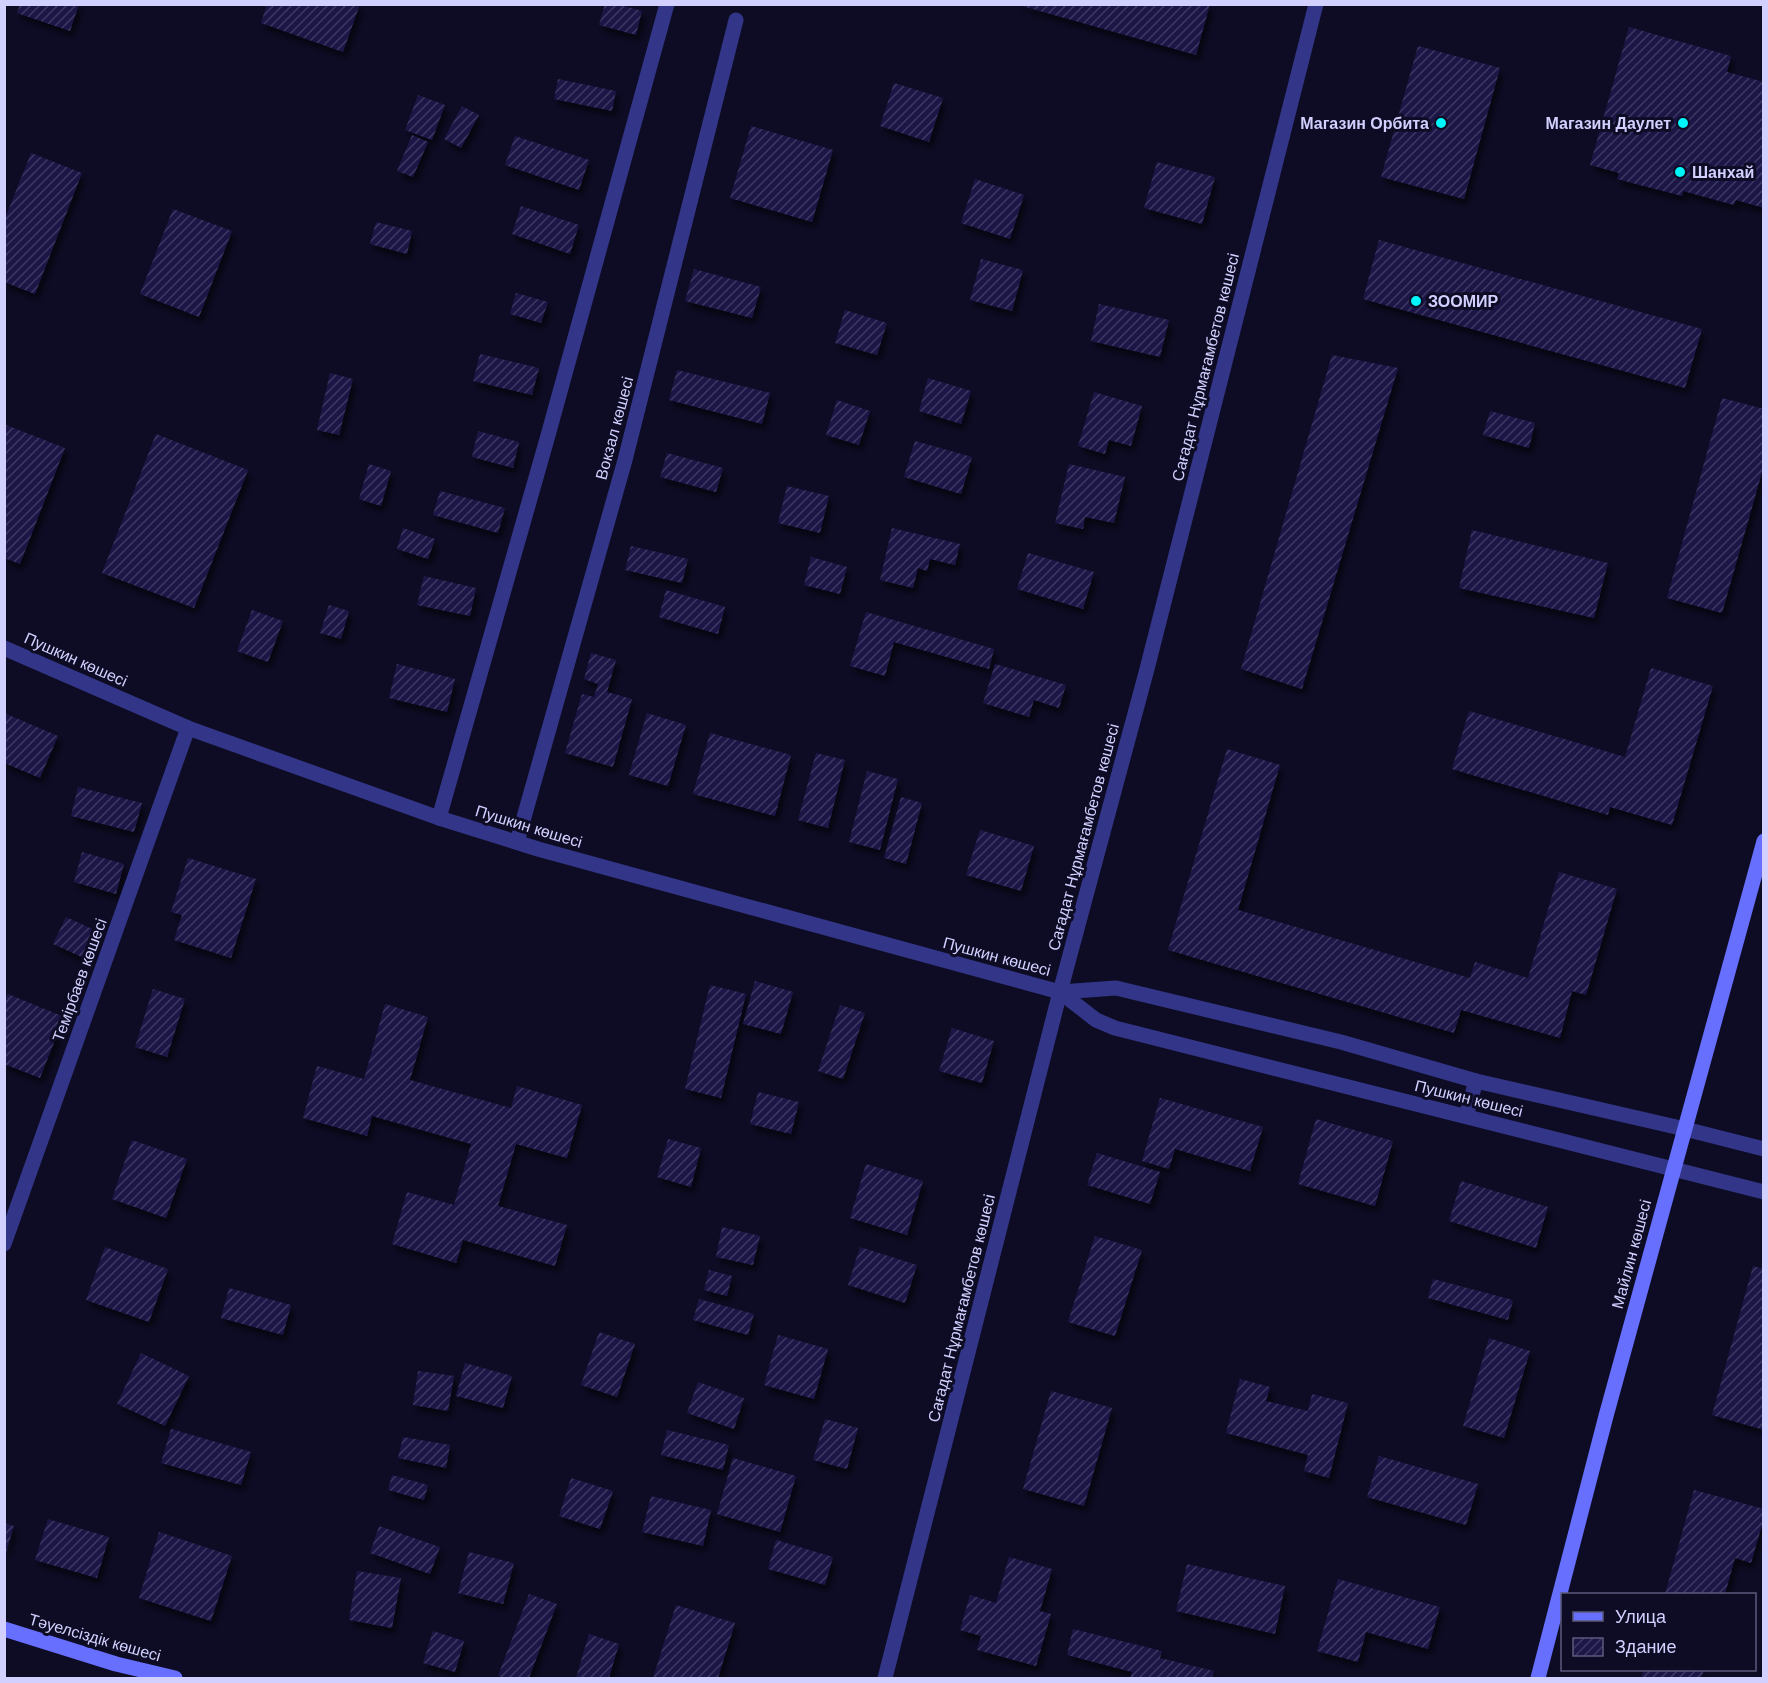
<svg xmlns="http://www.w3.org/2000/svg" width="1768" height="1683" font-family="Arial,sans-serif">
  <defs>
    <pattern id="building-hatch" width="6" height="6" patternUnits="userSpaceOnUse" patternTransform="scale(1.5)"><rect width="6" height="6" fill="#1d1747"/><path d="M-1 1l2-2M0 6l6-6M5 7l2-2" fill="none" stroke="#3d3863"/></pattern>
    <filter id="shadow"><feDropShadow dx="3.5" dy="6" stdDeviation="3" flood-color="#0009"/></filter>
  </defs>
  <rect width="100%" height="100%" fill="#0e0c25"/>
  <g fill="url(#building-hatch)" filter="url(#shadow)">
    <path d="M20,4H79L70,31L17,13Z"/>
    <path d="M267,4H360L343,52L261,23Z"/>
    <path d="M605,4H617L642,11L636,35L599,25Z"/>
    <path d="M1015,4H1210L1196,55Z"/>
    <path d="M1629,27L1731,56L1727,72L1764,82V208L1736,200L1734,205L1683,191L1682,196L1617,179L1619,173L1590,165Z"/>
    <path d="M1418,46L1500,68L1464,199L1381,177Z"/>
    <path d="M558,79L616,91L612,111L554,99Z"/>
    <path d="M894,83L943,98L929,142L880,126Z"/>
    <path d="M418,95L445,105L432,140L405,130Z"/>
    <path d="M462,106L479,115L461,148L444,139Z"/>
    <path d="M751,126L833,150L812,222L730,198Z"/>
    <path d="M412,135L428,142L413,177L397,171Z"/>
    <path d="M515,136L589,160L579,190L505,165Z"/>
    <path d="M31,153L82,173L35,294L4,282V221Z"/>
    <path d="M1157,162L1215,177L1202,224L1144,208Z"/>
    <path d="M975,179L1024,195L1010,239L961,223Z"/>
    <path d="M521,206L579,225L570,254L512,234Z"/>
    <path d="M173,209L232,231L199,317L140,294Z"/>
    <path d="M376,222L412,231L407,254L370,244Z"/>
    <path d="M1379,240L1702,329L1685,388L1363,299Z"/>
    <path d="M981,259L1023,270L1012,311L970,300Z"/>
    <path d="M694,269L761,287L752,318L685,301Z"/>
    <path d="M516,293L548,302L541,323L510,314Z"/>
    <path d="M1099,304L1169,320L1160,357L1091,341Z"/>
    <path d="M845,310L887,323L877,355L835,343Z"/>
    <path d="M480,354L539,368L532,395L473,381Z"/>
    <path d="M1332,355L1398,368L1302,689L1241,669Z"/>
    <path d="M677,370L770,393L762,424L669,400Z"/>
    <path d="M330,373L353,379L339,435L317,430Z"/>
    <path d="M928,378L971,391L961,424L919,411Z"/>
    <path d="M1094,392L1142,406L1131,446L1109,440L1105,454L1078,446Z"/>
    <path d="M1722,398L1764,409V465L1722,613L1667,598Z"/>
    <path d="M837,400L870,411L859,445L826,435Z"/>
    <path d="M1490,411L1535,423L1529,448L1483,435Z"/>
    <path d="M6,425L65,448L20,564L4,558V430Z"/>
    <path d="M478,431L519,442L513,468L472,457Z"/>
    <path d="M156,434L248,470L194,608L102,573Z"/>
    <path d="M915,441L972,457L961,494L904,477Z"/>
    <path d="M667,453L723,468L716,492L660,477Z"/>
    <path d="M369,464L391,471L381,506L359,499Z"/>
    <path d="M1069,464L1125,477L1114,523L1085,517L1083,529L1055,523Z"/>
    <path d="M787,486L829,496L820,533L778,523Z"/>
    <path d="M440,491L505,508L498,533L433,515Z"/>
    <path d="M403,528L435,539L428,559L397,549Z"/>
    <path d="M892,528L960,544L955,565L930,559L927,571L918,568L913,588L880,580Z"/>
    <path d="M1472,530L1608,563L1594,618L1459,588Z"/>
    <path d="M631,546L688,559L682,583L625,570Z"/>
    <path d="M1028,553L1094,572L1083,609L1017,589Z"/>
    <path d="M811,557L847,567L840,594L804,585Z"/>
    <path d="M424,576L476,588L470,616L417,605Z"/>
    <path d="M666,590L725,607L718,634L659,617Z"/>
    <path d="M329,605L349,611L341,639L320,633Z"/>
    <path d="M252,610L283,621L268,662L237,651Z"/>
    <path d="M866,612L994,649L989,669L894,642L885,676L850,666Z"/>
    <path d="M591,653L616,660L607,692L632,699L613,767L565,753L582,694L594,697L598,684L584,679Z"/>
    <path d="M397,664L455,679L447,712L389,698Z"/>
    <path d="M995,664L1066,685L1059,708L1034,700L1029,717L983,703Z"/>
    <path d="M1651,668L1713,686L1672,825L1610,807L1608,815L1452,769L1469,711L1625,757Z"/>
    <path d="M4,713L58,736L40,778L4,763Z"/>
    <path d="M647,713L686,725L668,786L629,775Z"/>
    <path d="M710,733L791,755L775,816L693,794Z"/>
    <path d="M1227,749L1280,765L1238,910L1470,978L1475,962L1528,978L1559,872L1617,889L1586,995L1572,991L1560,1038L1461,1010L1454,1033L1168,950Z"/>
    <path d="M816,753L845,760L828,828L798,820Z"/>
    <path d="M867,771L898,779L880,850L849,842Z"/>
    <path d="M78,787L142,803L134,832L71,816Z"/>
    <path d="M901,797L922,803L906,864L884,858Z"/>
    <path d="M980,830L1034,846L1021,891L966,875Z"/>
    <path d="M82,852L124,864L116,894L74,882Z"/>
    <path d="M188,858L256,879L231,958L174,940L182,915L171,912Z"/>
    <path d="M66,917L99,932L86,959L53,944Z"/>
    <path d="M755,981L793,992L781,1034L743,1024Z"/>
    <path d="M710,985L746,994L721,1098L685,1089Z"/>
    <path d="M153,989L185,999L167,1057L135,1047Z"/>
    <path d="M8,994L64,1017L40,1078L4,1064V1002Z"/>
    <path d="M385,1004L428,1017L410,1080L511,1108L517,1086L582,1105L567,1158L516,1144L498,1206L567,1225L555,1266L463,1240L456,1263L392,1244L407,1192L454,1205L471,1144L372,1116L367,1136L303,1118L317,1066L364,1079Z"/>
    <path d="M840,1005L865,1013L843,1079L818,1071Z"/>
    <path d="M952,1028L994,1041L982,1083L939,1071Z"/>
    <path d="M758,1092L799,1102L791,1134L750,1124Z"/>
    <path d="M1160,1098L1263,1127L1250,1171L1175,1149L1169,1169L1142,1161Z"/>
    <path d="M1316,1119L1393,1141L1375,1206L1298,1184Z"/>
    <path d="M668,1139L701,1148L691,1187L657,1177Z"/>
    <path d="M132,1140L187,1159L166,1218L112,1199Z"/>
    <path d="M1097,1153L1160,1172L1150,1204L1087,1185Z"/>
    <path d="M866,1164L923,1181L907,1235L850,1218Z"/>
    <path d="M1461,1181L1548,1207L1536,1248L1449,1221Z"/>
    <path d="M722,1227L760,1236L753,1265L716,1257Z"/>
    <path d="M1095,1236L1142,1250L1115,1336L1068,1322Z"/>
    <path d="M105,1247L168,1269L149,1322L86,1300Z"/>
    <path d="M860,1247L917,1265L905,1303L848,1285Z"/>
    <path d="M1753,1266L1764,1269V1430L1712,1415Z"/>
    <path d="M709,1270L732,1276L727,1296L704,1290Z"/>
    <path d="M1433,1279L1513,1300L1508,1320L1428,1298Z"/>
    <path d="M229,1288L291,1305L283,1335L221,1318Z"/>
    <path d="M699,1299L754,1314L748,1335L693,1320Z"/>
    <path d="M599,1332L635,1344L617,1397L581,1385Z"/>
    <path d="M778,1335L828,1349L814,1399L764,1385Z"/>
    <path d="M1489,1338L1530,1351L1504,1438L1463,1426Z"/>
    <path d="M141,1353L189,1376L165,1426L117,1404Z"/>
    <path d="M465,1363L512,1376L503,1408L456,1396Z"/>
    <path d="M418,1371L454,1376L448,1411L413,1405Z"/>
    <path d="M1240,1379L1270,1387L1266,1401L1308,1411L1312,1394L1348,1403L1329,1478L1304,1471L1308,1455L1226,1433Z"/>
    <path d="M698,1382L744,1398L734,1429L687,1413Z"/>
    <path d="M1051,1391L1112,1408L1084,1506L1023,1489Z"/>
    <path d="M825,1419L858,1428L847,1469L813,1460Z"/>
    <path d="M171,1429L251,1452L241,1485L161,1463Z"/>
    <path d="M667,1430L729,1445L723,1470L661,1455Z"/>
    <path d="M403,1437L450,1445L446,1468L398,1458Z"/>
    <path d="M1379,1456L1478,1484L1466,1525L1367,1497Z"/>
    <path d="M733,1458L796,1476L780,1532L717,1514Z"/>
    <path d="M392,1475L428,1485L424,1500L388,1490Z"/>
    <path d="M571,1478L613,1491L600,1529L559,1516Z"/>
    <path d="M1694,1490L1764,1509V1518L1751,1563L1735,1558L1725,1594H1665Z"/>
    <path d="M651,1496L711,1510L703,1546L642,1532Z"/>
    <path d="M48,1519L109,1537L97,1578L35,1560Z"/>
    <path d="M4,1523L14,1526L5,1556H4Z"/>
    <path d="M379,1526L440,1547L430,1574L370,1553Z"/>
    <path d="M159,1532L232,1556L211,1621L139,1598Z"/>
    <path d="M776,1540L833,1557L825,1585L768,1569Z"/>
    <path d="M469,1552L514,1563L503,1604L458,1593Z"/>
    <path d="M1009,1557L1052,1569L1040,1611L1051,1614L1036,1666L977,1650L981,1636L960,1630L970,1595L996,1603Z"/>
    <path d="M1187,1564L1285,1586L1275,1634L1176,1611Z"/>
    <path d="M357,1571L401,1578L392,1628L349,1620Z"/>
    <path d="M1338,1579L1440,1607L1428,1649L1366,1632L1358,1662L1317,1651Z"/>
    <path d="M529,1594L557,1604L529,1678H504L498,1676Z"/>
    <path d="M676,1605L735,1623L718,1678H653Z"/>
    <path d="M1073,1629L1162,1651L1160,1658L1214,1671L1212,1678H1130L1132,1672L1067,1655Z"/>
    <path d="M433,1631L464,1641L455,1672L423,1663Z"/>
    <path d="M589,1634L619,1644L609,1678H576Z"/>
    <path d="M1644,1670H1704L1701,1678H1641Z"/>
  </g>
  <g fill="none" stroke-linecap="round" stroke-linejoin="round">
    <g stroke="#333688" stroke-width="15">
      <path d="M439,818L547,439L667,4"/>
      <path d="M517,842L625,460L736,20"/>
      <path d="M1466,1116L1476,1081"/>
    </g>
    <g stroke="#333688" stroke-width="15">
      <path d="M4,648L188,728L439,818L538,849L1060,992L1116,988L1341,1042L1476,1081L1685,1129L1764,1149"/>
      <path d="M1060,992L1096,1020L1115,1028L1764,1192"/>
      <path d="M4,1244L188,728"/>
      <path d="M885,1678L1060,992L1147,669L1316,4"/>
    </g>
    <g stroke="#676fff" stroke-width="15">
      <path d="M4,1629L116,1664L175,1678"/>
      <path d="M1538,1678L1606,1416L1764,841"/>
    </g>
  </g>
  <g fill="#00f5fb" stroke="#0e0c25" stroke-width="2">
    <circle cx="1441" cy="123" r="6"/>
    <circle cx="1683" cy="123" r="6"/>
    <circle cx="1680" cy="172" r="6"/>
    <circle cx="1416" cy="301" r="6"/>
  </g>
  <g text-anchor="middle" stroke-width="6" stroke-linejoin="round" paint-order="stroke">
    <g font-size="16" font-weight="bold" fill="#d1d0ff" stroke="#0e0c25" text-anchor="end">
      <text x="1429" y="129">Магазин Орбита</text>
      <text x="1671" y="129">Магазин Даулет</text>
      <text x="1692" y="178" text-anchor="start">Шанхай</text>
      <text x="1428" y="307" text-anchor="start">ЗООМИР</text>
    </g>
    <g font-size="16" fill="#d1d0ff" stroke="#0e0c25">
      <text transform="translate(1205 367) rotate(-76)" y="6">Сағадат Нұрмағамбетов көшесі</text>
      <text transform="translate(614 428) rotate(-75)" y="6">Вокзал көшесі</text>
      <text transform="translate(76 659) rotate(24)" y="6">Пушкин көшесі</text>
      <text transform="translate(529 826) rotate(17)" y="6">Пушкин көшесі</text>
      <text transform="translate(1083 837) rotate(-75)" y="6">Сағадат Нұрмағамбетов көшесі</text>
      <text transform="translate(997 956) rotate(15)" y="6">Пушкин көшесі</text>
      <text transform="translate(79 980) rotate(-70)" y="6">Темірбаев көшесі</text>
      <text transform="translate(1469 1098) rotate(14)" y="6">Пушкин көшесі</text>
      <text transform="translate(1631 1254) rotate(-75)" y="6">Майлин көшесі</text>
      <text transform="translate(961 1308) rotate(-76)" y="6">Сағадат Нұрмағамбетов көшесі</text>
      <text transform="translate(95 1637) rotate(16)" y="6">Тәуелсіздік көшесі</text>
    </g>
  </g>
  <rect width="1768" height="1683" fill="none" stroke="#d1d0ff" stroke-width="12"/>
  <rect x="1561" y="1593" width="195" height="78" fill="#0e0c25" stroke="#5c5a7c" stroke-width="1.5"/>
  <rect x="1573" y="1612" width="30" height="9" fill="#676fff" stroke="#5c5a7c" stroke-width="1.5"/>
  <text x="1615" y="1623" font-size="18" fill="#d1d0ff">Улица</text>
  <rect x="1573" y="1638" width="30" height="18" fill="url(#building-hatch)" stroke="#5c5a7c" stroke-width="1.5"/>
  <text x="1615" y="1653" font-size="18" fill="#d1d0ff">Здание</text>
</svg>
